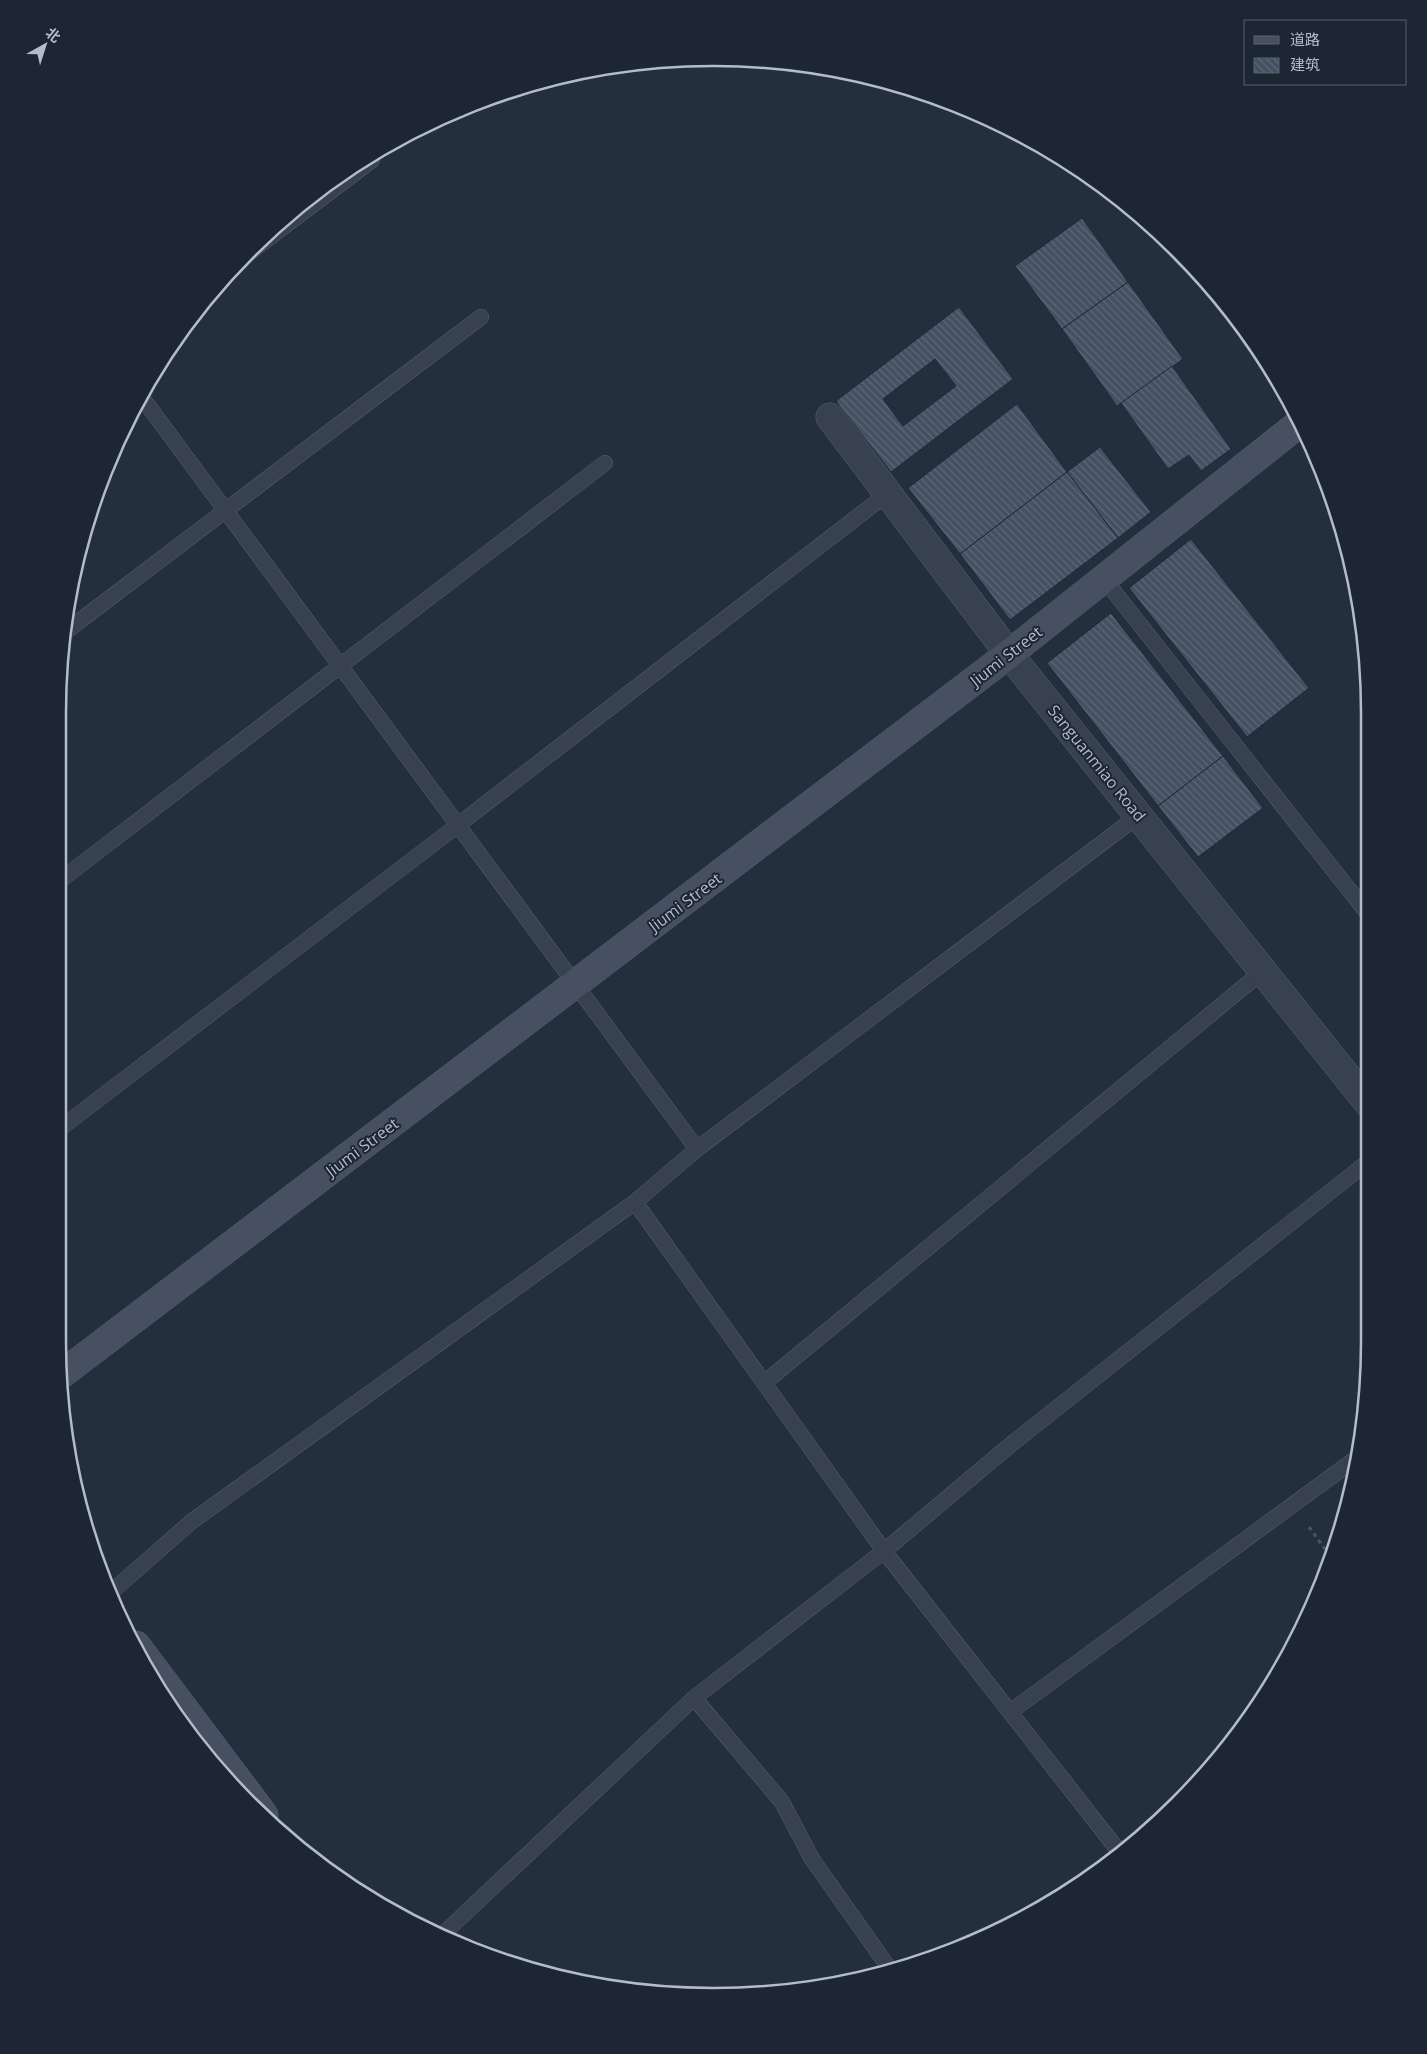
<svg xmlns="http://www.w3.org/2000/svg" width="1427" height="2054" font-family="'Open Sans','Noto Sans SC',sans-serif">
  <defs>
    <pattern id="building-back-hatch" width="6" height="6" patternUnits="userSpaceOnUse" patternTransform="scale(1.25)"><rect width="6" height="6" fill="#455162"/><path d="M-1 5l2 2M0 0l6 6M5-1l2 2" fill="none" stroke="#5d6877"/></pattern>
  </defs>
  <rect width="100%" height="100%" fill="#242f3e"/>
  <g fill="url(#building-back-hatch)" stroke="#1f2835" fill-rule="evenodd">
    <path d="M1082,218L1128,282L1062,329L1015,266Z"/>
    <path d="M1128,282L1183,359L1117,406L1062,329Z"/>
    <path d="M959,307L1013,379L891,472L836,401ZM935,359L956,386L903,426L883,399Z"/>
    <path d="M1172,366L1231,449L1201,471L1189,455L1168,469L1121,403Z"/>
    <path d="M1017,404L1067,472L960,554L908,488Z"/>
    <path d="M1100,447L1151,512L1118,538L1067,472Z"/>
    <path d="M1067,472L1118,538L1010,620L960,554Z"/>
    <path d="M1191,539L1309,688L1247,737L1129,588Z"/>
    <path d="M1111,613L1223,756L1158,806L1047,663Z"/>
    <path d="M1223,756L1263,808L1198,857L1158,806Z"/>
  </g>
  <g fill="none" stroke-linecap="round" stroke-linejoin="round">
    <defs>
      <g id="lane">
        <path d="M245,256L372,160"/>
        <path d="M141,396L697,1149"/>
        <path d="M1104,579L1369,915"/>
        <path d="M65,632L481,317"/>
        <path d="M58,882L605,463"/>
        <path d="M58,1130L458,825L887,494"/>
        <path d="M635,1202L884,1551L1121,1854"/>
        <path d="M764,1383L1263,971"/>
        <path d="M109,1594L191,1522L635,1202L697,1149L1138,816"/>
        <path d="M694,1698L782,1802L812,1859L889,1968"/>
        <path d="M1010,1712L1358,1457"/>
        <path d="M441,1936L694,1698L884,1551L1014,1442L1369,1161"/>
      </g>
      <path id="street" d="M830,417L1009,654L1369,1104"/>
      <g id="secondary">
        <path d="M62,1374L1009,654L1301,422"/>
        <path d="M136,1645L264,1815"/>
      </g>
    </defs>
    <use href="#lane" stroke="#565f6c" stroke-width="16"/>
    <use href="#street" stroke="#565f6c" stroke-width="29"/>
    <use href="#secondary" stroke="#565f6c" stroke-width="29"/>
    <path stroke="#44595c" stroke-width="3" stroke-dasharray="4 4" stroke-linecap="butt" d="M1309,1527L1330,1556"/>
    <use href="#lane" stroke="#38414e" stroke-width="15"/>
    <use href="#street" stroke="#38414e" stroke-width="28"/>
    <use href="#secondary" stroke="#465061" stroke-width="28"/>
  </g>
  <g text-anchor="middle" stroke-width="4" stroke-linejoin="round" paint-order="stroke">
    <g font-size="16" fill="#b4bcc9" stroke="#1d2633">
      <text transform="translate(1006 656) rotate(-38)" y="6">Jiumi Street</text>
      <text transform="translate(1097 763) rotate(51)" y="6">Sanguanmiao Road</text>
      <text transform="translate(685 902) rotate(-37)" y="6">Jiumi Street</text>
      <text transform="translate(362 1147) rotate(-37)" y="6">Jiumi Street</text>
    </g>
  </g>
  <path d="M0 0H1427V2054H0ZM713 66H714A647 647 0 0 1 1361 713V1341A647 647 0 0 1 714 1988H713A647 647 0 0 1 66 1341V713A647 647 0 0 1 713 66Z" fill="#1d2633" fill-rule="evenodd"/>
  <path fill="none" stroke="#b4bcc9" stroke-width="2.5" d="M713 66H714A647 647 0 0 1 1361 713V1341A647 647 0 0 1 714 1988H713A647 647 0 0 1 66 1341V713A647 647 0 0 1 713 66Z"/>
  <rect x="1244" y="20" width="162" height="65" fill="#1d2633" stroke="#59626f"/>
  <rect x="1254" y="36" width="25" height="8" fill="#465061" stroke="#59626f"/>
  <text x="1290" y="45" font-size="15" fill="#b4bcc9">道路</text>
  <rect x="1254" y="58" width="25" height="15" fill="url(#building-back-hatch)" stroke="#59626f"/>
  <text x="1290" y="70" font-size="15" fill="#b4bcc9">建筑</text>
  <g transform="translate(45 45) rotate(39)" stroke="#1d2633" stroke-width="4" paint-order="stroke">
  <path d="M0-4L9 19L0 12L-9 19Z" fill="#b4bcc9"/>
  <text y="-8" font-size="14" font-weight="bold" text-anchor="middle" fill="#b4bcc9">北</text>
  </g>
</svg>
